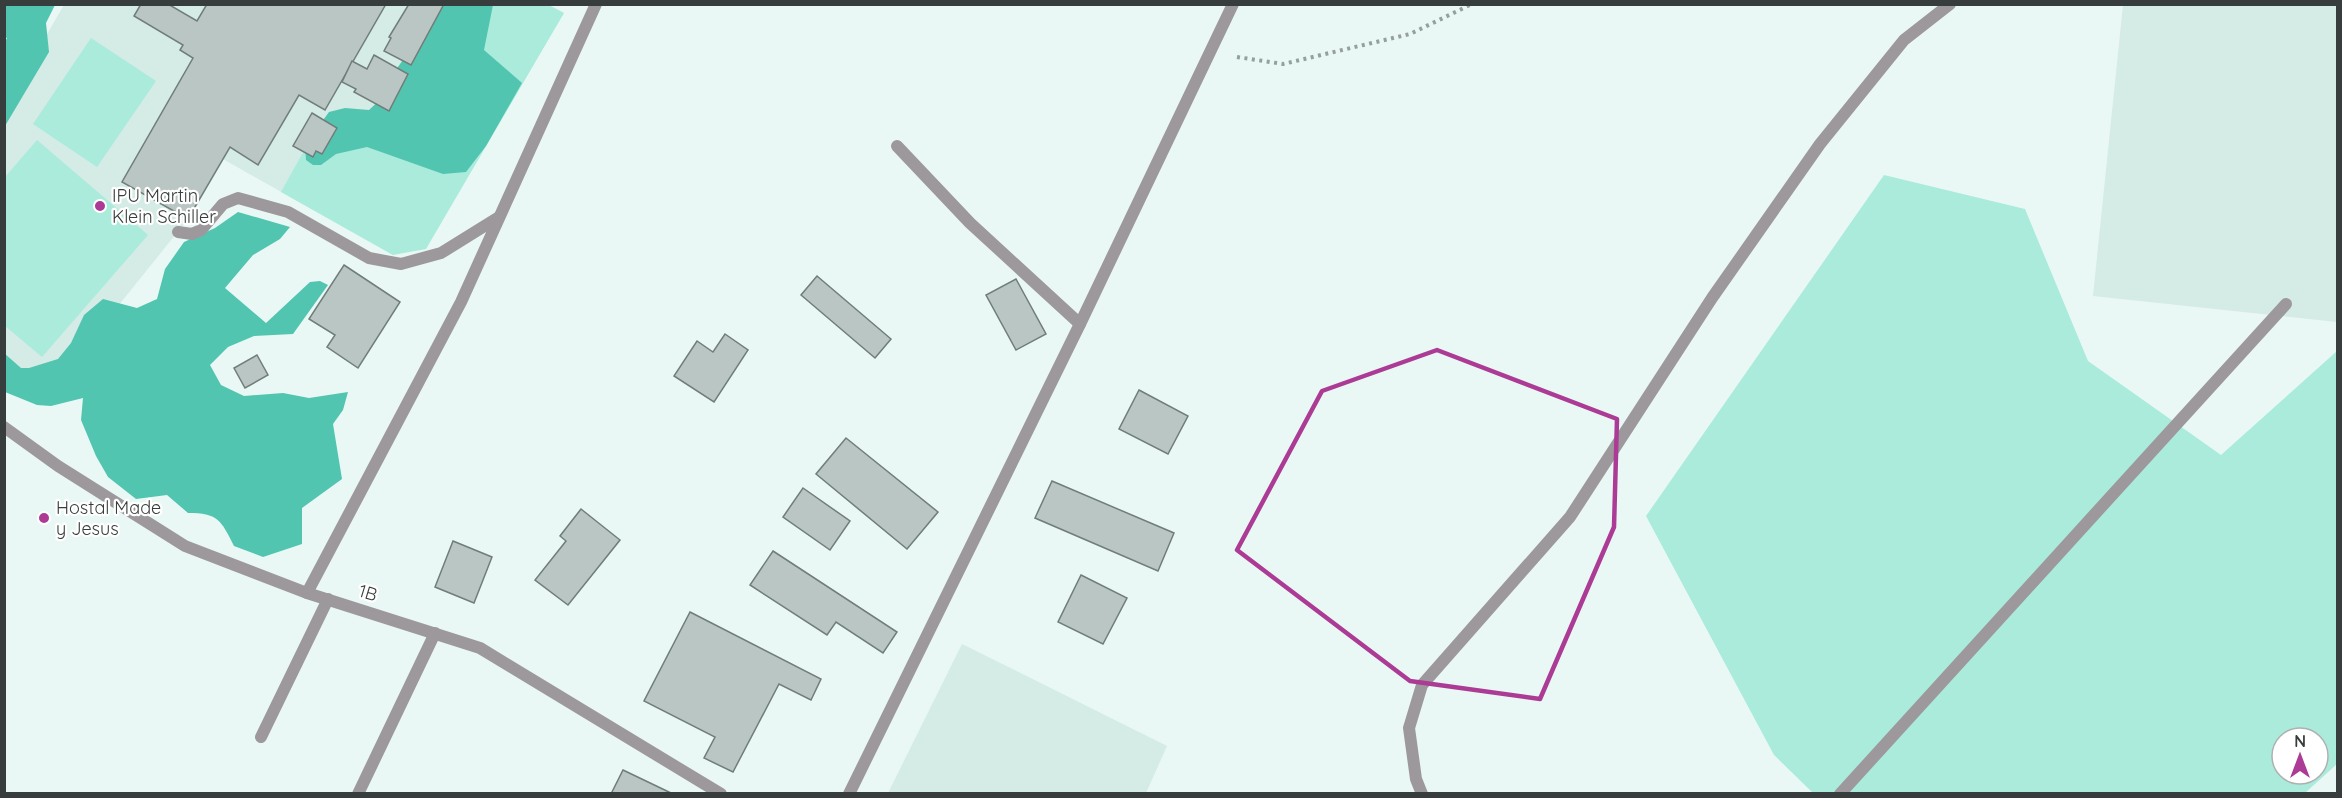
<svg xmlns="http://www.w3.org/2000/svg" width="2342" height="798" font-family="Quicksand,sans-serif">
  <rect width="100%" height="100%" fill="#e9f8f4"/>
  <g fill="#d4ebe6">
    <path d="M548,4L564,13L522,83L393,255L223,159L188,219L48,393L5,362V106L64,5Z"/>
    <path d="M2123,5H2337V322L2093,296Z"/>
    <path d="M962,644L1167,746L1146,793H888Z"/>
  </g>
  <g fill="#aaebdc" fill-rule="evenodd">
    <path d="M444,5H548L564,13L426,249L393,255L281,192L320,122L364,141Z"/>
    <path d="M91,38L156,81L97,167L33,124Z"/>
    <path d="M37,140L148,235L42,357L4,325L5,177Z"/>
    <path d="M1884,175L2025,209L2088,361L2221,455L2337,351V764L2305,793H1813L1774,755L1646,516ZM2282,738H2318V774H2282Z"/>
  </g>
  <g fill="#52c5b0">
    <path d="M6,4L55,5L46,23L49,52L5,126L4,40L7,39L4,33Z"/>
    <path d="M426,5H493L484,50L522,83L486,146L466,172L443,174L367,147L336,154L321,165H313L306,160L305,145L329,112L345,108L369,110L384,96L388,81L410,50Z"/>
    <path d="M238,212L290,227L280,239L253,255L225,288L266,323L310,282L320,281L328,285L293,334L254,336L228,347L210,365L221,385L244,396L283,393L309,398L348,392L343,410L333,424L342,479L302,508V544L263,557L234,546C221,520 218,513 188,513L167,495L136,499L108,477L96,456L81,420L83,398L51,406L37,405L5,392L4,353L21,368H29L58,359L71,343L84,315L103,299L137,308L157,299L165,269L184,242L215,228Z"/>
  </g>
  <g fill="#b9c6c3" stroke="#707d79" stroke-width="1.5">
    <path d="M141,4H168L197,21L207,4H386L325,110L299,95L258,165L230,147L188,219L122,182L193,58L180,50L183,45L134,16Z"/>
    <path d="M409,4H444L411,65L384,51L391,38L389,37Z"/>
    <path d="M374,55L408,74L389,111L354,92L356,89L342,82L352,61L367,69Z"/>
    <path d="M312,113L337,128L322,154L316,151L313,157L293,146Z"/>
    <path d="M344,265L400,302L358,368L327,347L335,335L309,319Z"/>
    <path d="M817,276L891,339L875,358L801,295Z"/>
    <path d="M1016,279L1046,334L1016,350L986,295Z"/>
    <path d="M725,334L748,350L714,402L674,376L697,341L713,352Z"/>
    <path d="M257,355L268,375L245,388L234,368Z"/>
    <path d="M1139,390L1188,416L1168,454L1119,429Z"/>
    <path d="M846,438L938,512L907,549L816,474Z"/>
    <path d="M1052,481L1174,533L1158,571L1035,518Z"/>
    <path d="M803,488L850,521L830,550L783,517Z"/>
    <path d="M581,509L620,540L568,605L535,580L566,541L560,536Z"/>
    <path d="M453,541L492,557L474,603L435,587Z"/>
    <path d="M773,551L897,632L883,653L836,622L827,635L750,585Z"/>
    <path d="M1081,575L1127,598L1103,644L1058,622Z"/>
    <path d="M690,612L821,679L811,700L779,684L733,772L704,758L715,737L644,701Z"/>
    <path d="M623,770L671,793L611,794Z"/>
  </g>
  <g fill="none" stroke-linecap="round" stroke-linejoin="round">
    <path stroke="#95a09e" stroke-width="4" stroke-dasharray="3 4.5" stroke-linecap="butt" d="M1237,57L1283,64L1410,34L1472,4"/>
    <g stroke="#9d989c" stroke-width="12">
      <path d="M897,146L970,223L1080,324"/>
      <path d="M178,232L192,234L201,230L223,204L238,198L288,212L369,258L401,264L441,253L499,217"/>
      <path d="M261,737L328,599"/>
      <path d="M1840,794L2286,304"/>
    </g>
    <g stroke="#9d989c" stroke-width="12">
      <path d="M4,427L58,466L185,546L307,593L480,648L721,794"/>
      <path d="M307,593L461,302L596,4"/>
      <path d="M358,794L435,633"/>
      <path d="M849,794L1080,324L1233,4"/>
      <path d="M1422,794L1416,779L1409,728L1422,685L1570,517L1712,298L1820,144L1904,40L1950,4"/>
    </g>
  </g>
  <path fill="none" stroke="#ac3b96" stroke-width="4.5" stroke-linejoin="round" d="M1437,350L1617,419L1614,527L1540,699L1410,681L1237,550L1322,391Z"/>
  <g fill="#ac3b96" stroke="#fff" stroke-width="2">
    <circle cx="100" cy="206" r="6"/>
    <circle cx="44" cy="518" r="6"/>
  </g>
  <g text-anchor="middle" stroke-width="4.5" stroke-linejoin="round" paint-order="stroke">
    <g font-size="18" fill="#373d3c" stroke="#fff" text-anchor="start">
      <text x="112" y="202">IPU Martin<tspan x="112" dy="21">Klein Schiller</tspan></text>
      <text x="56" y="514">Hostal Made<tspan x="56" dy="21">y Jesus</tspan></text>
    </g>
    <g font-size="18" fill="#373d3c" stroke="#fff">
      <text transform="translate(368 593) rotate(17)" y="6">1B</text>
    </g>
  </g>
  <rect width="2342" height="798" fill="none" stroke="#373d3c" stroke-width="12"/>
  <g transform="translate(2300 756)"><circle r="28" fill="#ffffff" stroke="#afb1b1" stroke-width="1.5"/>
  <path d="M0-4.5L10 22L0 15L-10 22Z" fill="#ac3b96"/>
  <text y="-9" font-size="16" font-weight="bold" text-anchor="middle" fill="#373d3c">N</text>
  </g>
</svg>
